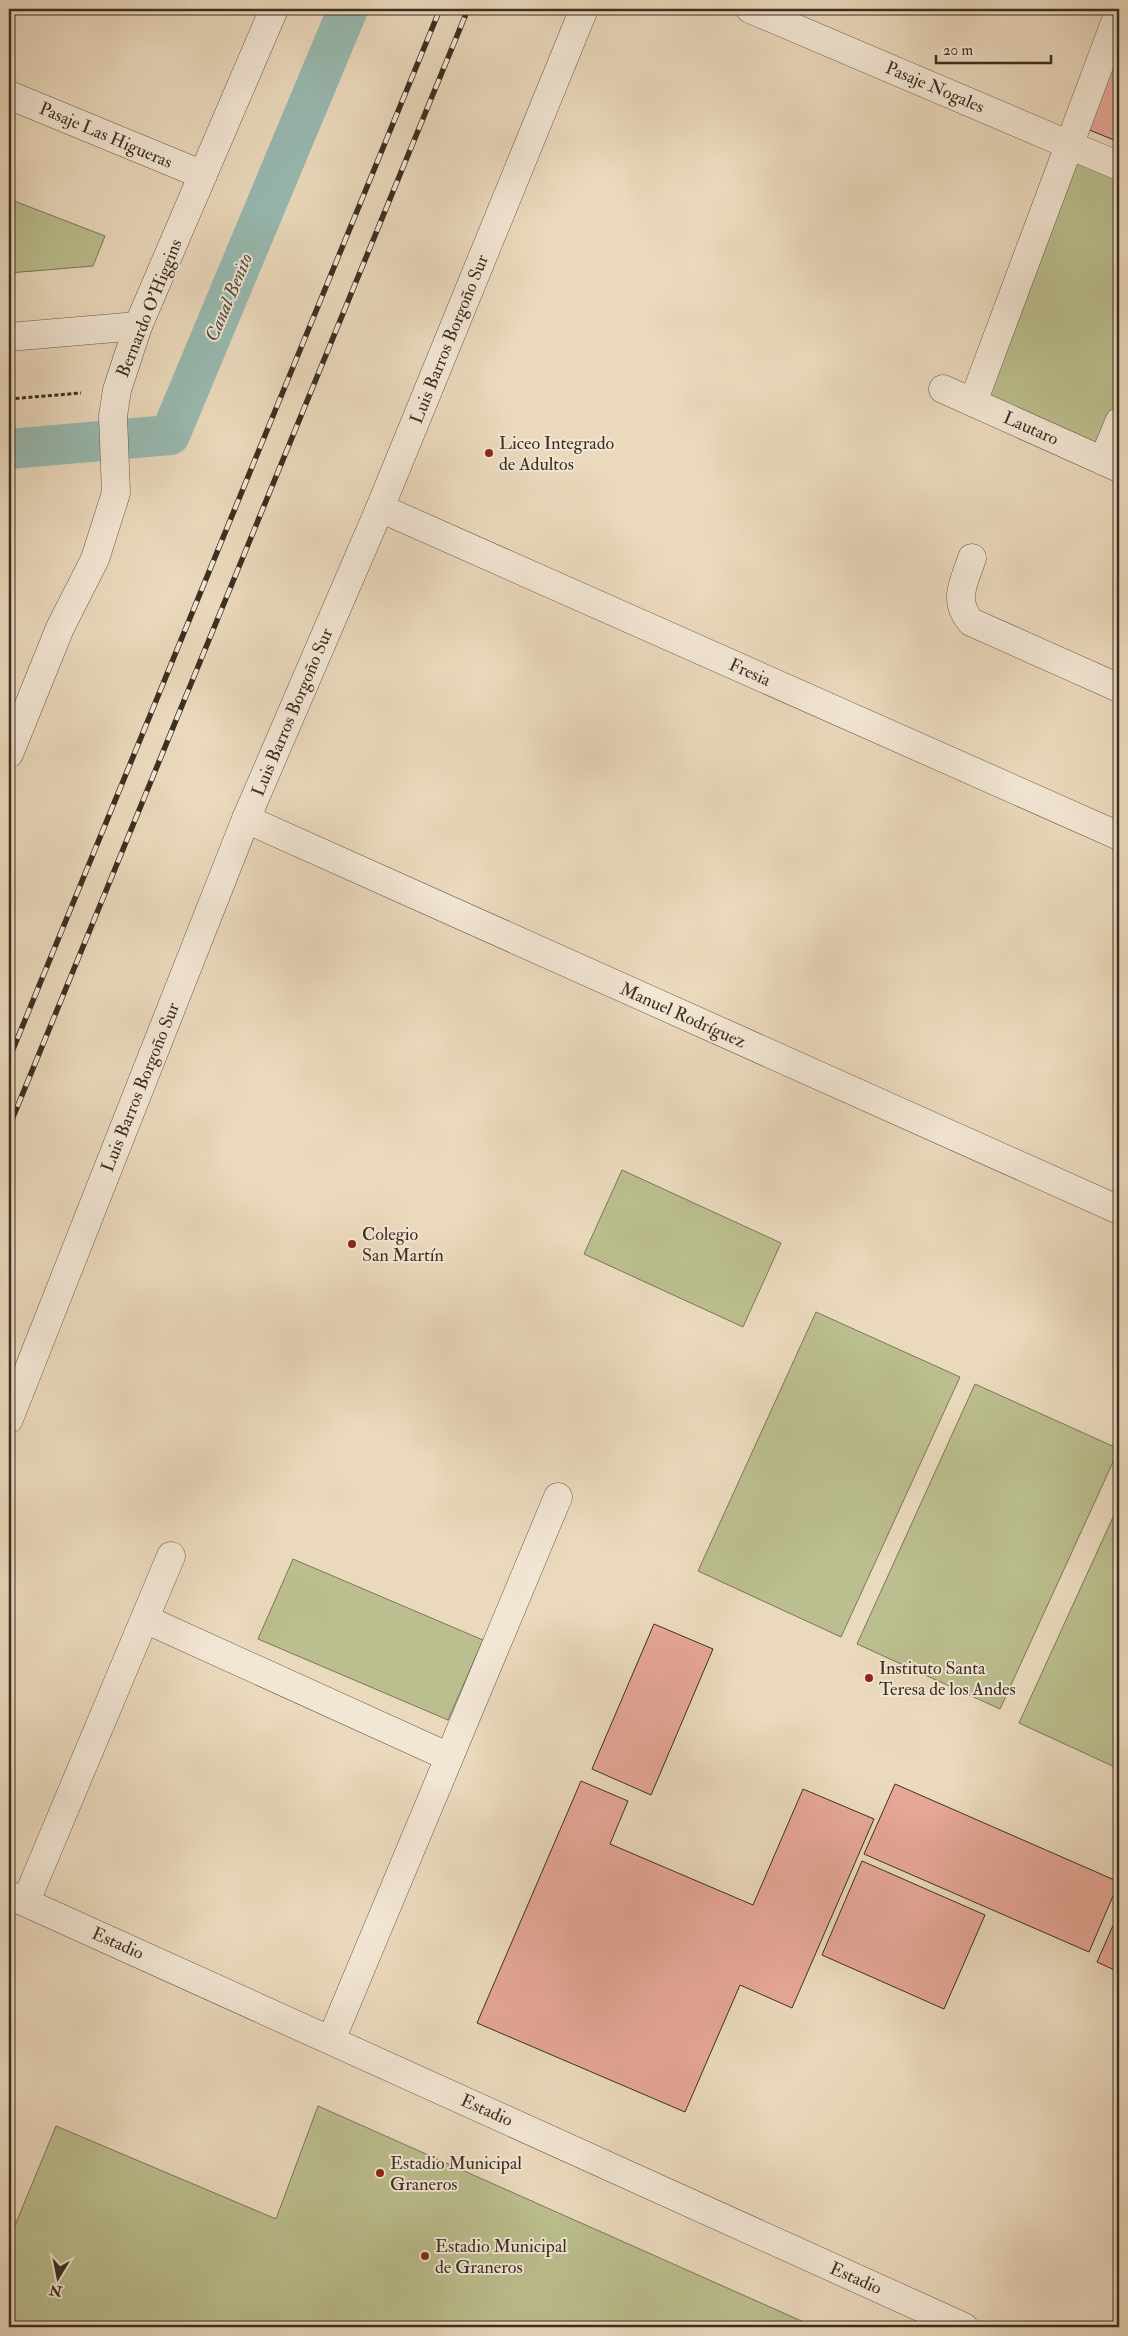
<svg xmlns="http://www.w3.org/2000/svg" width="1128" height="2336" font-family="'IM FELL Double Pica',serif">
  <rect width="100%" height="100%" fill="#ebd9bd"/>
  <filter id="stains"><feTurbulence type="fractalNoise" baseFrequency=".004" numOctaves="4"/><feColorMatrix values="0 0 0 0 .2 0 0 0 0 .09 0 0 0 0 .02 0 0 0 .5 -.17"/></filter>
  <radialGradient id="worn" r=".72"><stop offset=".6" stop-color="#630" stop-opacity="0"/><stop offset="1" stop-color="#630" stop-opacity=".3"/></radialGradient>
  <g fill="#bbbe8e" stroke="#7b7657">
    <path d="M1068,143L1119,166V422L1103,461L973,402Z"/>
    <path d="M9,199L105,236L93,266L9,273Z"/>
    <path d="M622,1170L781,1243L743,1327L584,1254Z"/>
    <path d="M816,1312L960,1377L841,1637L698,1571Z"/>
    <path d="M975,1384L1119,1449L1000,1709L857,1644Z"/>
    <path d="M1119,1504V1769L1019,1723Z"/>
    <path d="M293,1559L483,1640L448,1720L258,1639Z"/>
    <path d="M318,2106L815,2327H9V2240L56,2126L276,2219Z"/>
  </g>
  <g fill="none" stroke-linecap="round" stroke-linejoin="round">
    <path stroke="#98bab1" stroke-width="40" d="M9,449L170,435L348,9"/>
  </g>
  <g fill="#e6a797" stroke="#3b2f20">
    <path d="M1119,48V142L1087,129Z"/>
    <path d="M654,1624L713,1649L651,1795L592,1769Z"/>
    <path d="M581,1781L628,1801L610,1844L753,1905L803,1789L874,1819L792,2008L740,1985L685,2112L477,2023Z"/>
    <path d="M895,1784L1119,1882L1089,1952L864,1854Z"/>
    <path d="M862,1861L985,1915L944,2009L822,1955Z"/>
    <path d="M1115,1921L1119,1923V1972L1097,1962Z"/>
  </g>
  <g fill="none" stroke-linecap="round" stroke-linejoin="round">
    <defs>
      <g id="minor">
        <path d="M750,9L1119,166"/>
        <path d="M9,95L203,175"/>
        <path d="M9,337L138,326"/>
        <path d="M943,389L1119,468"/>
        <path d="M973,402L1119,12"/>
        <path d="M1103,461L1119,422"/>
        <path d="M380,508L1119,836"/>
        <path d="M972,558C964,583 952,600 971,622L1119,688"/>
        <path d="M9,754L60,628L95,559L116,493L113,416L117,390L138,326L274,9"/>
        <path d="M246,819L1119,1210"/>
        <path d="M9,1419L246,819L380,508L584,9"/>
        <path d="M145,1619L449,1757"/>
        <path d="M9,1895L964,2327"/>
        <path d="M26,1901L171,1556"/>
        <path d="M331,2040L558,1497"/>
      </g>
    </defs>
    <use href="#minor" stroke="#675a47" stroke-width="29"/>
    <path stroke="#3b2f20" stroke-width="3" stroke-dasharray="4 2.5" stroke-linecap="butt" d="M9,399L81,393"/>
    <use href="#minor" stroke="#f2e6d4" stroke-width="28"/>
    <defs>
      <g id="rail">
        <path d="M9,1059L440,9"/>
        <path d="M9,1127L468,9"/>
      </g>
    </defs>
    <use href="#rail" stroke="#3b2f20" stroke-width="5.5"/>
    <use href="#rail" stroke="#f2e6d4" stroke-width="4" stroke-dasharray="11" stroke-linecap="butt"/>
  </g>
  <g fill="#8f2418" stroke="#f2e6d4" stroke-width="2">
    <circle cx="489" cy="453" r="5"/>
    <circle cx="352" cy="1244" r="5"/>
    <circle cx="869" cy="1678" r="5"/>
    <circle cx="380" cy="2173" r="5"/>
    <circle cx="425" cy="2256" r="5"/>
  </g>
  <g text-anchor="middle" stroke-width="4" stroke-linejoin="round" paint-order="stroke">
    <g font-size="18" fill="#3b2f20" stroke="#f2e6d4">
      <text transform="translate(935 87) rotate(23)" y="6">Pasaje Nogales</text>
      <text transform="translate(106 135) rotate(23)" y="6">Pasaje Las Higueras</text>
      <text transform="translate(149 308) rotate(-68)" y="6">Bernardo O'Higgins</text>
      <text transform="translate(449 339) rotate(-68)" y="6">Luis Barros Borgoño Sur</text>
      <text transform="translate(1031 428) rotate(24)" y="6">Lautaro</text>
      <text transform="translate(750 672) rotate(24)" y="6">Fresia</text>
      <text transform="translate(292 712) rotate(-67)" y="6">Luis Barros Borgoño Sur</text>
      <text transform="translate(683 1015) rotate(24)" y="6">Manuel Rodríguez</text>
      <text transform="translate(140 1087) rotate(-68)" y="6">Luis Barros Borgoño Sur</text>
      <text transform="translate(118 1943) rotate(24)" y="6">Estadio</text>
      <text transform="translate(487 2110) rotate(24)" y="6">Estadio</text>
      <text transform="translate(856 2278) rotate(24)" y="6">Estadio</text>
    </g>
    <g font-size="18" fill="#3b2f20" stroke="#f2e6d4" text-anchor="start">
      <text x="499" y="449">Liceo Integrado<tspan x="499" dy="21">de Adultos</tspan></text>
      <text x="362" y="1240">Colegio<tspan x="362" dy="21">San Martín</tspan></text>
      <text x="879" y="1674">Instituto Santa<tspan x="879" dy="21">Teresa de los Andes</tspan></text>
      <text x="390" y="2169">Estadio Municipal<tspan x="390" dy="21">Graneros</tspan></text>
      <text x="435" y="2252">Estadio Municipal<tspan x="435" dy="21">de Graneros</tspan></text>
    </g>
    <g font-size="19" font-style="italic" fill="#4e4b3d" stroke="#f2e6d4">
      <text transform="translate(228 297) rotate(-67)" y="7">Canal Benito</text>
    </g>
  </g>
  <rect width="1128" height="2336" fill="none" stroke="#ebd9bd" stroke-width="30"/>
  <rect x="10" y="10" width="1108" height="2316" fill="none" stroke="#3b2f20" stroke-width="2.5"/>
  <rect x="15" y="15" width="1098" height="2306" fill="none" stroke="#3b2f20"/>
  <g transform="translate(58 2278) rotate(190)" stroke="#f2e6d4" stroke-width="4" paint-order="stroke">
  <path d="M0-4L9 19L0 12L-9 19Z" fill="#3b2f20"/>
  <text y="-8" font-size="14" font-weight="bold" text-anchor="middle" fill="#3b2f20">N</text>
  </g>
  <path d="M936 55v8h115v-8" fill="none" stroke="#3b2f20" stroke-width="2.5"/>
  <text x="943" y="55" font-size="15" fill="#3b2f20" stroke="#f2e6d4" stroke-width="4" paint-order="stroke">20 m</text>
  <rect width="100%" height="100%" filter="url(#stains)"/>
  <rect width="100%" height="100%" fill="url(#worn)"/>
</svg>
